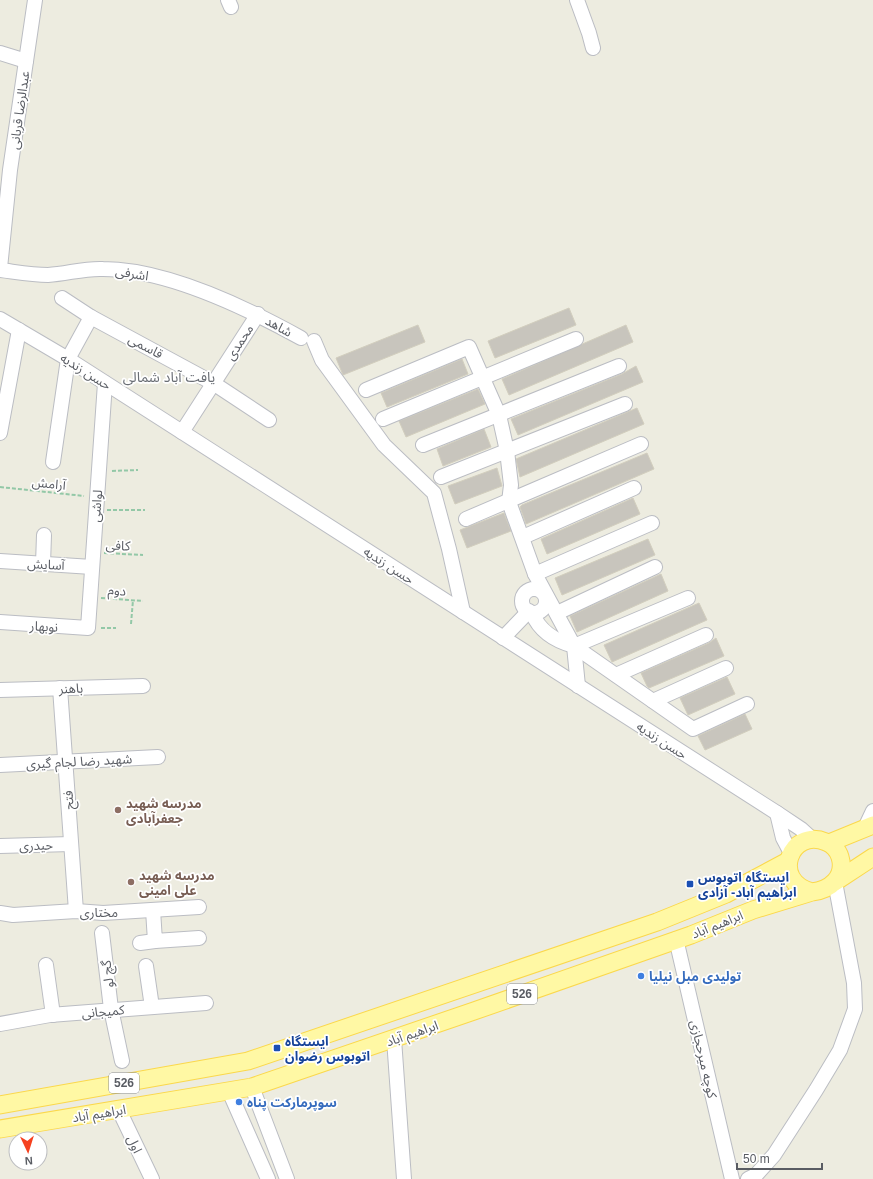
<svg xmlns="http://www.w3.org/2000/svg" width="873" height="1179" font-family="Arial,'Noto Sans Arabic',sans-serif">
  <rect width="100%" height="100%" fill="#edece0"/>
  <g fill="#c8c5bd" stroke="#d2cebe">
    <path d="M569,308L576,325L495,358L488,341Z"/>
    <path d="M418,325L425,342L343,375L336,358Z"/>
    <path d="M626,325L633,342L509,395L502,379Z"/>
    <path d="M462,359L468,374L387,407L381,393Z"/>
    <path d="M636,366L643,382L518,435L511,419L622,374Z"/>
    <path d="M478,389L485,404L406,437L399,421Z"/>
    <path d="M637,408L644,424L520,477L516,459Z"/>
    <path d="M484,429L491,447L443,466L437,449Z"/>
    <path d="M647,453L654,469L526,524L520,507L522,505Z"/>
    <path d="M497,468L502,486L455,504L448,486Z"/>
    <path d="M633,498L640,514L547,554L541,539Z"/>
    <path d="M504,513L511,531L467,548L460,530Z"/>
    <path d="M648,539L655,555L562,595L555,578Z"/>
    <path d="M661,574L668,591L577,632L570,616Z"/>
    <path d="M699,603L707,620L612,662L604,645Z"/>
    <path d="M716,638L724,656L649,688L647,686L641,673L709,643Z"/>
    <path d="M727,677L735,694L688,715L680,698Z"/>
    <path d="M745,714L752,729L705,750L698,736Z"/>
  </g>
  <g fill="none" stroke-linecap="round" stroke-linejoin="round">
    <defs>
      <g id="minor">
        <path d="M228,0L231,7"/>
        <path d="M577,0L589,33L593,48"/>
        <path d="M0,53L26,61"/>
        <path d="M0,268L10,170L35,0"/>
        <path d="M0,270C16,272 32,275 48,275C67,274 84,268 103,269C167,269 245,307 301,338"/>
        <path d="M62,298L91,317L213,383L269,420"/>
        <path d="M0,319L68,359L777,813L801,829L812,839"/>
        <path d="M314,341L322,360L384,445L434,493L449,549L463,612"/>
        <path d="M366,390L469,347L499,415L507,451L511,485L509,502L535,574L574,646L578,686"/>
        <path d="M383,419L576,339"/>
        <path d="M182,432L258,314"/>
        <path d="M0,433L19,330"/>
        <path d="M423,445L619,366"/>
        <path d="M53,462L68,359L91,317"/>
        <path d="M441,477L625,404"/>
        <path d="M466,519L641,444"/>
        <path d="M523,537L634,488"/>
        <path d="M0,561L92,567"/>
        <path d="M43,564L44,535"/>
        <path d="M535,574L652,523"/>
        <circle cx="534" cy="601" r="12"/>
        <path d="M688,598L574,646L693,729L747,704"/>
        <path d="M532,613C540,632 555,641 574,646"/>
        <path d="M557,613L655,567"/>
        <path d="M0,622L88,628L105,383"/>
        <path d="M503,638L529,611"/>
        <path d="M616,675L706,635"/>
        <path d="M60,688L76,911"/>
        <path d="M0,690L143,686"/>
        <path d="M653,701L726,668"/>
        <path d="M0,765L158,757"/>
        <path d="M777,813L783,838L791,853"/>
        <path d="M865,828L873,811"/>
        <path d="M0,846L71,844"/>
        <path d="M153,910L155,941L199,938"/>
        <path d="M0,913L13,915L76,911L103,913L199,907"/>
        <path d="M102,933L111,1009L122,1061"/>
        <path d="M676,939L732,1179"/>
        <path d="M140,943L155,941"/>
        <path d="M46,965L53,1015"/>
        <path d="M146,966L152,1007"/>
        <path d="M0,1024L50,1015L206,1003"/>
        <path d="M394,1039L404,1179"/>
        <path d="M252,1087L287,1179"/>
        <path d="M229,1091L268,1179"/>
        <path d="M119,1110L152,1179"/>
        <path d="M748,1179L756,1175L774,1155L816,1090L840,1050L855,1009L854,983L835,882"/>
      </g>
      <g id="major">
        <path d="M829,843L873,825"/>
        <path d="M835,882L873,857"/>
        <path d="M0,1105L248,1061L657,922L726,894L788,861"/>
        <path d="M0,1129L252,1087L474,1011L691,935L753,910L812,892C830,890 846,877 840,857C838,850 832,844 826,842C790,827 770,881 812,892"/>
      </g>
    </defs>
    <use href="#minor" stroke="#bbbdc3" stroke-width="16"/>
    <use href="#major" stroke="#fbd84c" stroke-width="19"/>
    <g stroke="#93c8a7" stroke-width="2" stroke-dasharray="4 2" stroke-linecap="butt">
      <path d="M112,471L138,470"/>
      <path d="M0,487L84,496"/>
      <path d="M107,510H145"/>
      <path d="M104,553L143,555"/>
      <path d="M101,598L143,601"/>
      <path d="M131,624L133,600"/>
      <path d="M101,628H116"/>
    </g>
    <use href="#minor" stroke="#fff" stroke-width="14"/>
    <use href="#major" stroke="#fff8a4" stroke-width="17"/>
  </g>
  <g fill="#8d6e63" stroke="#fff" stroke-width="1.5">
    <circle cx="118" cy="810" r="4"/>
    <circle cx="131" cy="882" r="4"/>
  </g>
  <g fill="#1a4fb4" stroke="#fff" stroke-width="1.5">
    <rect x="686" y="880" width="8" height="8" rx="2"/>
    <rect x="273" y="1044" width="8" height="8" rx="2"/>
  </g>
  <g fill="#3f7fe0" stroke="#fff" stroke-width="1.5">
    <circle cx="641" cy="976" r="4"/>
    <circle cx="239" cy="1102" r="4"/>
  </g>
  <g text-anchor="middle" stroke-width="3.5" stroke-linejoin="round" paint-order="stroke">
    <g fill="#fff" stroke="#8b8d92" stroke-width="1">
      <rect x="507" y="984" width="30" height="20" rx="3"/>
      <rect x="109" y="1073" width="30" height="20" rx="3"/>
    </g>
    <g font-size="12" font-weight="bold" fill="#595c63">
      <text x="522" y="998">526</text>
      <text x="124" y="1087">526</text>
    </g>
    <g font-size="13" fill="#595c63" stroke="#fff">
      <text transform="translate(19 110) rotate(-82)" y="5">عبدالرضا قربانی</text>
      <text transform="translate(132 273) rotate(9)" y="5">اشرفی</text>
      <text transform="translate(279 326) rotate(29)" y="5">شاهد</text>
      <text transform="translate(239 342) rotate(-57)" y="5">محمدی</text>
      <text transform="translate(146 346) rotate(28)" y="5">قاسمی</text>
      <text transform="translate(86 371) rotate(32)" y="5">حسن زندیه</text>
      <text transform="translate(49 483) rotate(6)" y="5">آرامش</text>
      <text transform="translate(96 506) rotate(-86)" y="5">لواشی</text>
      <text transform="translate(118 545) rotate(3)" y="5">کافی</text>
      <text transform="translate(46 564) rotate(3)" y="5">آسایش</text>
      <text transform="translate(389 565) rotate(33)" y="5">حسن زندیه</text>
      <text transform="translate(117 590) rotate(5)" y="5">دوم</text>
      <text transform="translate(44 626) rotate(3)" y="5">نوبهار</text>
      <text transform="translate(71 688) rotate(-2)" y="5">باهنر</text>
      <text transform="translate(662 740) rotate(33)" y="5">حسن زندیه</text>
      <text transform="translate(79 761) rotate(-3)" y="5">شهید رضا لجام گیری</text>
      <text transform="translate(68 800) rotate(-94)" y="5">فتح</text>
      <text transform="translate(36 845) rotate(-2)" y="5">حیدری</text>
      <text x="99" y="917">مختاری</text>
      <text transform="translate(717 924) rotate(-22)" y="5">ابراهیم آباد</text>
      <text transform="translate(107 974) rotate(-97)" y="5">گچ لو</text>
      <text transform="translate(103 1011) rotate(-5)" y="5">کمیجانی</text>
      <text transform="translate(412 1033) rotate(-19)" y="5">ابراهیم آباد</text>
      <text transform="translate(704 1059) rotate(77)" y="5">کوچه میرحجازی</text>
      <text transform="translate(99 1113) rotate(-9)" y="5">ابراهیم آباد</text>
      <text transform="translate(135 1144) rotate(65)" y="5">اول</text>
    </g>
    <g font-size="13" font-weight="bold" fill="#785e54" stroke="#fff" text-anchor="start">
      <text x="126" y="808">مدرسه شهید<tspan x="126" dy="15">جعفرآبادی</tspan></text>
      <text x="139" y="880">مدرسه شهید<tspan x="139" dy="15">علی امینی</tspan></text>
    </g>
    <g font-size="13" font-weight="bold" fill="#164399" stroke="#fff" text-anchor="start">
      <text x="698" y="882">ایستگاه اتوبوس<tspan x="698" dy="15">ابراهیم آباد- آزادی</tspan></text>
      <text x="285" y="1046">ایستگاه<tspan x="285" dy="15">اتوبوس رضوان</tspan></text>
    </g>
    <g font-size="13" font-weight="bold" fill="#366cbe" stroke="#fff" text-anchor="start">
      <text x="649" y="981">تولیدی مبل نیلیا</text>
      <text x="247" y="1107">سوپرمارکت پناه</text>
    </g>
    <g font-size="14" fill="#6a6e75" stroke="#fff">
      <text x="169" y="382">یافت آباد شمالی</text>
    </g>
  </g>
  <g transform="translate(28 1151) rotate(176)"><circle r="19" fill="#ffffff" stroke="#bdbec1"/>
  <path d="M0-3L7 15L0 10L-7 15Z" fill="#f5411f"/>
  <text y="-6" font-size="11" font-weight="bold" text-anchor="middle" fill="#595c63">N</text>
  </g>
  <path d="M737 1163v6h85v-6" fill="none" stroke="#595c63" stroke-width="2"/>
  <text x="743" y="1163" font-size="12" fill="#595c63" stroke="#ffffff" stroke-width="3" paint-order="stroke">50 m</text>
</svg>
